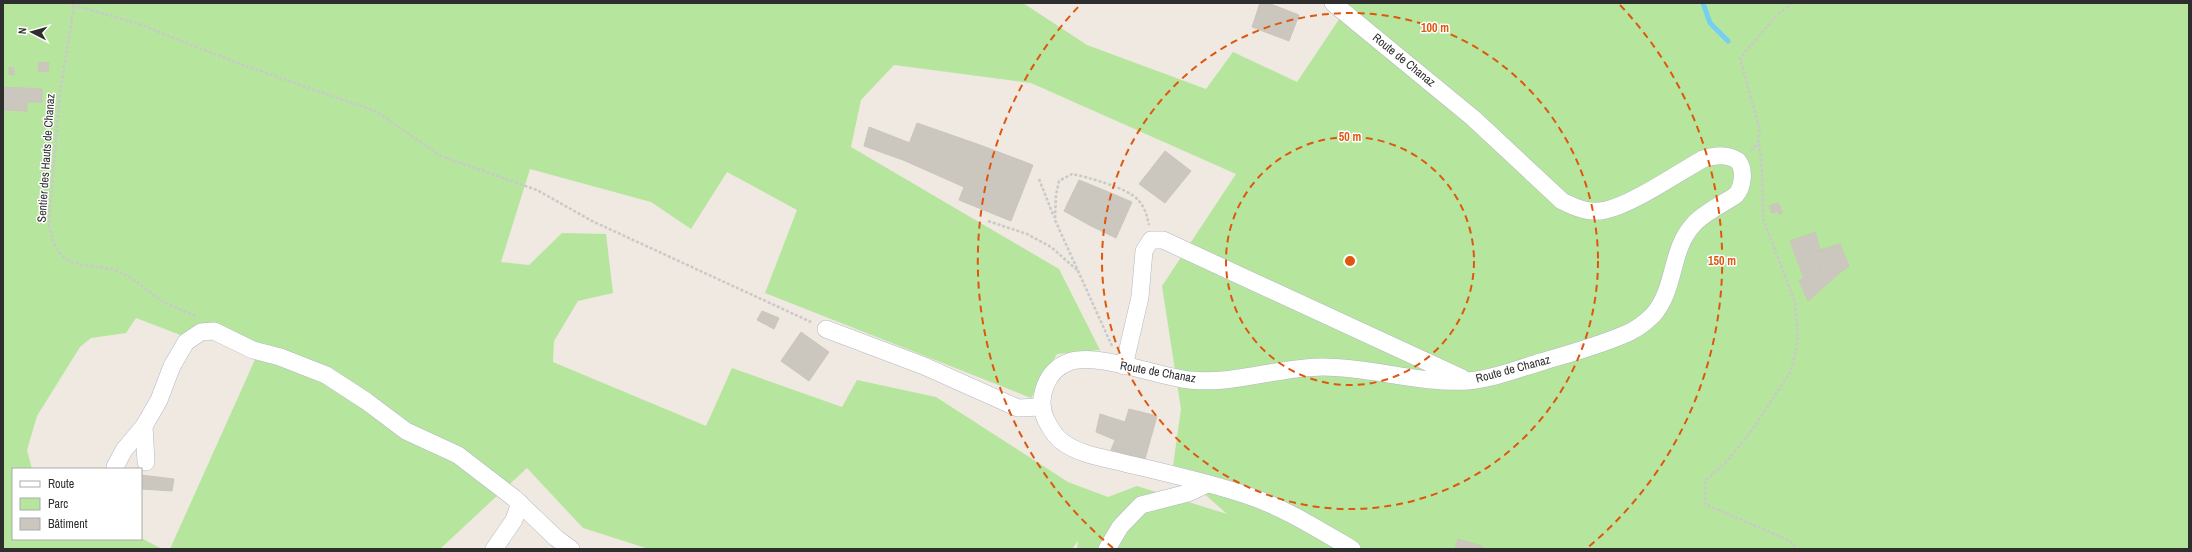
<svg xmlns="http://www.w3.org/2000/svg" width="2192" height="552" font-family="'Archivo Narrow',sans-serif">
  <rect width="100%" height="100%" fill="#efe9e1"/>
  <path fill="#b6e59e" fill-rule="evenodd" d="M3,3H1023L1087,45L1206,89L1233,52L1297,82L1350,3H2189V549H1077L1078,541L1072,549H649L583,528L527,468L440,549H170L257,355L198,328L183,336L136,318L126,333L91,338L80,347L37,416L27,450L32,469H13V539L141,538L162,549H3ZM894,65L1031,83L1236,174L1162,286L1181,409L1173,466L1227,514L1137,486L1108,497L1068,482L936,397L857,380L842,407L732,368L706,426L553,362L554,341L578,301L613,293L606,234L562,233L529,265L501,262L530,169L651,202L691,229L727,172L797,210L765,293L1031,398L1057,354L1100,350L1059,269L851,147L861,100Z"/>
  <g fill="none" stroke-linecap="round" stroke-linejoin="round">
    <path stroke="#75cff0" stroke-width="5" d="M1703,3L1710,23L1728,41"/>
  </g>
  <g fill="#cbc7bf" stroke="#cbc5ba">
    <path d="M1260,3H1268L1299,15L1289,41L1252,27Z"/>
    <path d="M39,62L49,63L48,72L38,71Z"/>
    <path d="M9,67L14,68V75L9,74Z"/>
    <path d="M3,87L42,89V102H27V111L3,110Z"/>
    <path d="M917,123L980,145L964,187L903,160Z"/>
    <path d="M869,127L910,143L903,160L864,146Z"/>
    <path d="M980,145L1033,165L1011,221L959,200Z"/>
    <path d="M1165,151L1191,171L1165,203L1139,184Z"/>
    <path d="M1079,180L1106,191L1091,226L1064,211Z"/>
    <path d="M1106,191L1132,202L1116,238L1091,226Z"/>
    <path d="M1778,203L1783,213L1779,214L1777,211L1772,213L1769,206Z"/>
    <path d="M1815,232L1820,250L1840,244L1849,266L1837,275L1829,261L1820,265L1822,271L1804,278L1790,241Z"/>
    <path d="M1829,261L1837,275L1825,286L1821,280L1804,292L1799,280L1822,271L1820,265Z"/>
    <path d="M1821,280L1825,286L1808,301L1804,292Z"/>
    <path d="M762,311L779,318L774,329L757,320Z"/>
    <path d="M801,332L829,352L809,381L781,361Z"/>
    <path d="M1129,409L1157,416L1145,459L1111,450L1115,440L1096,432L1100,414L1125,422Z"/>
    <path d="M141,475L174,479L172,491L141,489Z"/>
    <path d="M1458,539L1482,546L1481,549H1455Z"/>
  </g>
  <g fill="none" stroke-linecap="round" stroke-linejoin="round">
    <defs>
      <g id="minor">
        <path d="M1333,3L1473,118L1562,201C1576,208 1590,214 1606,210C1633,204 1678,173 1703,159C1715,155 1728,154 1738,161C1745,170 1743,187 1736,195C1723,204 1703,213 1693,225C1670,250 1676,289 1653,315C1647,321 1638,328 1630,332C1602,345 1571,353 1541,362C1517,369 1493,379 1468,381C1419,384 1371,367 1323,367C1278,367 1234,385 1189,380C1156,376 1098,352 1069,362C1046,370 1036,399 1046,420C1050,428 1056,438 1064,443C1081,455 1105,458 1124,463C1166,473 1208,482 1249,496C1285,508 1319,530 1352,549"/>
        <path d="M826,329L924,366L1018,408L1041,407"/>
        <path d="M1124,366L1140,297L1144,251L1151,240H1163L1462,378"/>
        <path d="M144,426L146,462"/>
        <path d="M115,467L124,450L144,426L159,400L172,366L186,342L201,332L214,331L253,350L280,357L326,375L366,401L406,431L458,455L514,498L556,538L571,549"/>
        <path d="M494,549L514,520L520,503"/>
        <path d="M1107,549L1120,527L1141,505L1188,493L1207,484"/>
      </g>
    </defs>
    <use href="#minor" stroke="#b4b7c1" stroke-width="18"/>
    <g stroke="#c9c9c9" stroke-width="2.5" stroke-dasharray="3 2" stroke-linecap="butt">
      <path d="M67,3L139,24L240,64L375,111L441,156L537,190L592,221L811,322"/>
      <path d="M1792,3L1777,15L1740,58L1760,131L1758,139L1762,167L1763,219L1795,302L1798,341L1791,371L1750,433L1727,461L1705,481V504L1790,541L1797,549"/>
      <path d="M74,6L60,92L49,225C52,241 55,251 69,261C77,266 104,266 117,271C131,276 140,285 152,294C165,304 181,310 196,316"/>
      <path d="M1751,151L1758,143"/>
      <path d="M1039,179L1054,217"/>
      <path d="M988,221L1027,234L1051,247L1077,270"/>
      <path d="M1112,346L1055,220L1056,195L1059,181L1072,174C1087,177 1128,188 1138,200C1145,207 1147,216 1149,225"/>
    </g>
    <use href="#minor" stroke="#fff" stroke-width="17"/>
  </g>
  <g fill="none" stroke="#df570e" stroke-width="2" stroke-dasharray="7 5">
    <circle cx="1350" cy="261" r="124"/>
    <circle cx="1350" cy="261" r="248"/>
    <path d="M1113 548A372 372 0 0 1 1080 5M1620 5A372 372 0 0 1 1587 548"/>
  </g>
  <g text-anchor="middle" stroke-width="3" stroke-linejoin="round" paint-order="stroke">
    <g font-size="12" fill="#2e2e2e" stroke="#fff">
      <text transform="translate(1404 60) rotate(39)" y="4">Route de Chanaz</text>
      <text transform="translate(46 158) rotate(-86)" y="4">Sentier des Hauts de Chanaz</text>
      <text transform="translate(1513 369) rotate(-15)" y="4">Route de Chanaz</text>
      <text transform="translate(1158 372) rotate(10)" y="4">Route de Chanaz</text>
    </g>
  </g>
  <circle cx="1350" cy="261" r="6" fill="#df570e" stroke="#fff" stroke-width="2"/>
  <g font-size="12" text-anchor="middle" font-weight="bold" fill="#df570e" stroke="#fff" stroke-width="3" stroke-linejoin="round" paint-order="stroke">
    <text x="1435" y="32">100 m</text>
    <text x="1350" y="141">50 m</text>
    <text x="1722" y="265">150 m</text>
  </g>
  <rect width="2192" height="552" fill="none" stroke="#2e2e2e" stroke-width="8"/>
  <rect x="12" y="468" width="130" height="72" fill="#ffffff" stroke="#ababab"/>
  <rect x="20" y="481" width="20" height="6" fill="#ffffff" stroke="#ababab"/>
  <text x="48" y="488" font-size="12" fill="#2e2e2e">Route</text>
  <rect x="20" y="498" width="20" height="12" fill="#b6e59e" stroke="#ababab"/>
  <text x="48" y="508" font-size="12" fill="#2e2e2e">Parc</text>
  <rect x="20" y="518" width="20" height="12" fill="#cbc7bf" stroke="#ababab"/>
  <text x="48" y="528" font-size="12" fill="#2e2e2e">Bâtiment</text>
  <g transform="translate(32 32) rotate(276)" stroke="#ffffff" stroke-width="3" paint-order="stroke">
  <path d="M0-3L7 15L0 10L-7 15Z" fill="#2e2e2e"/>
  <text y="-6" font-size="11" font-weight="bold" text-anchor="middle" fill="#2e2e2e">N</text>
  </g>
</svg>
